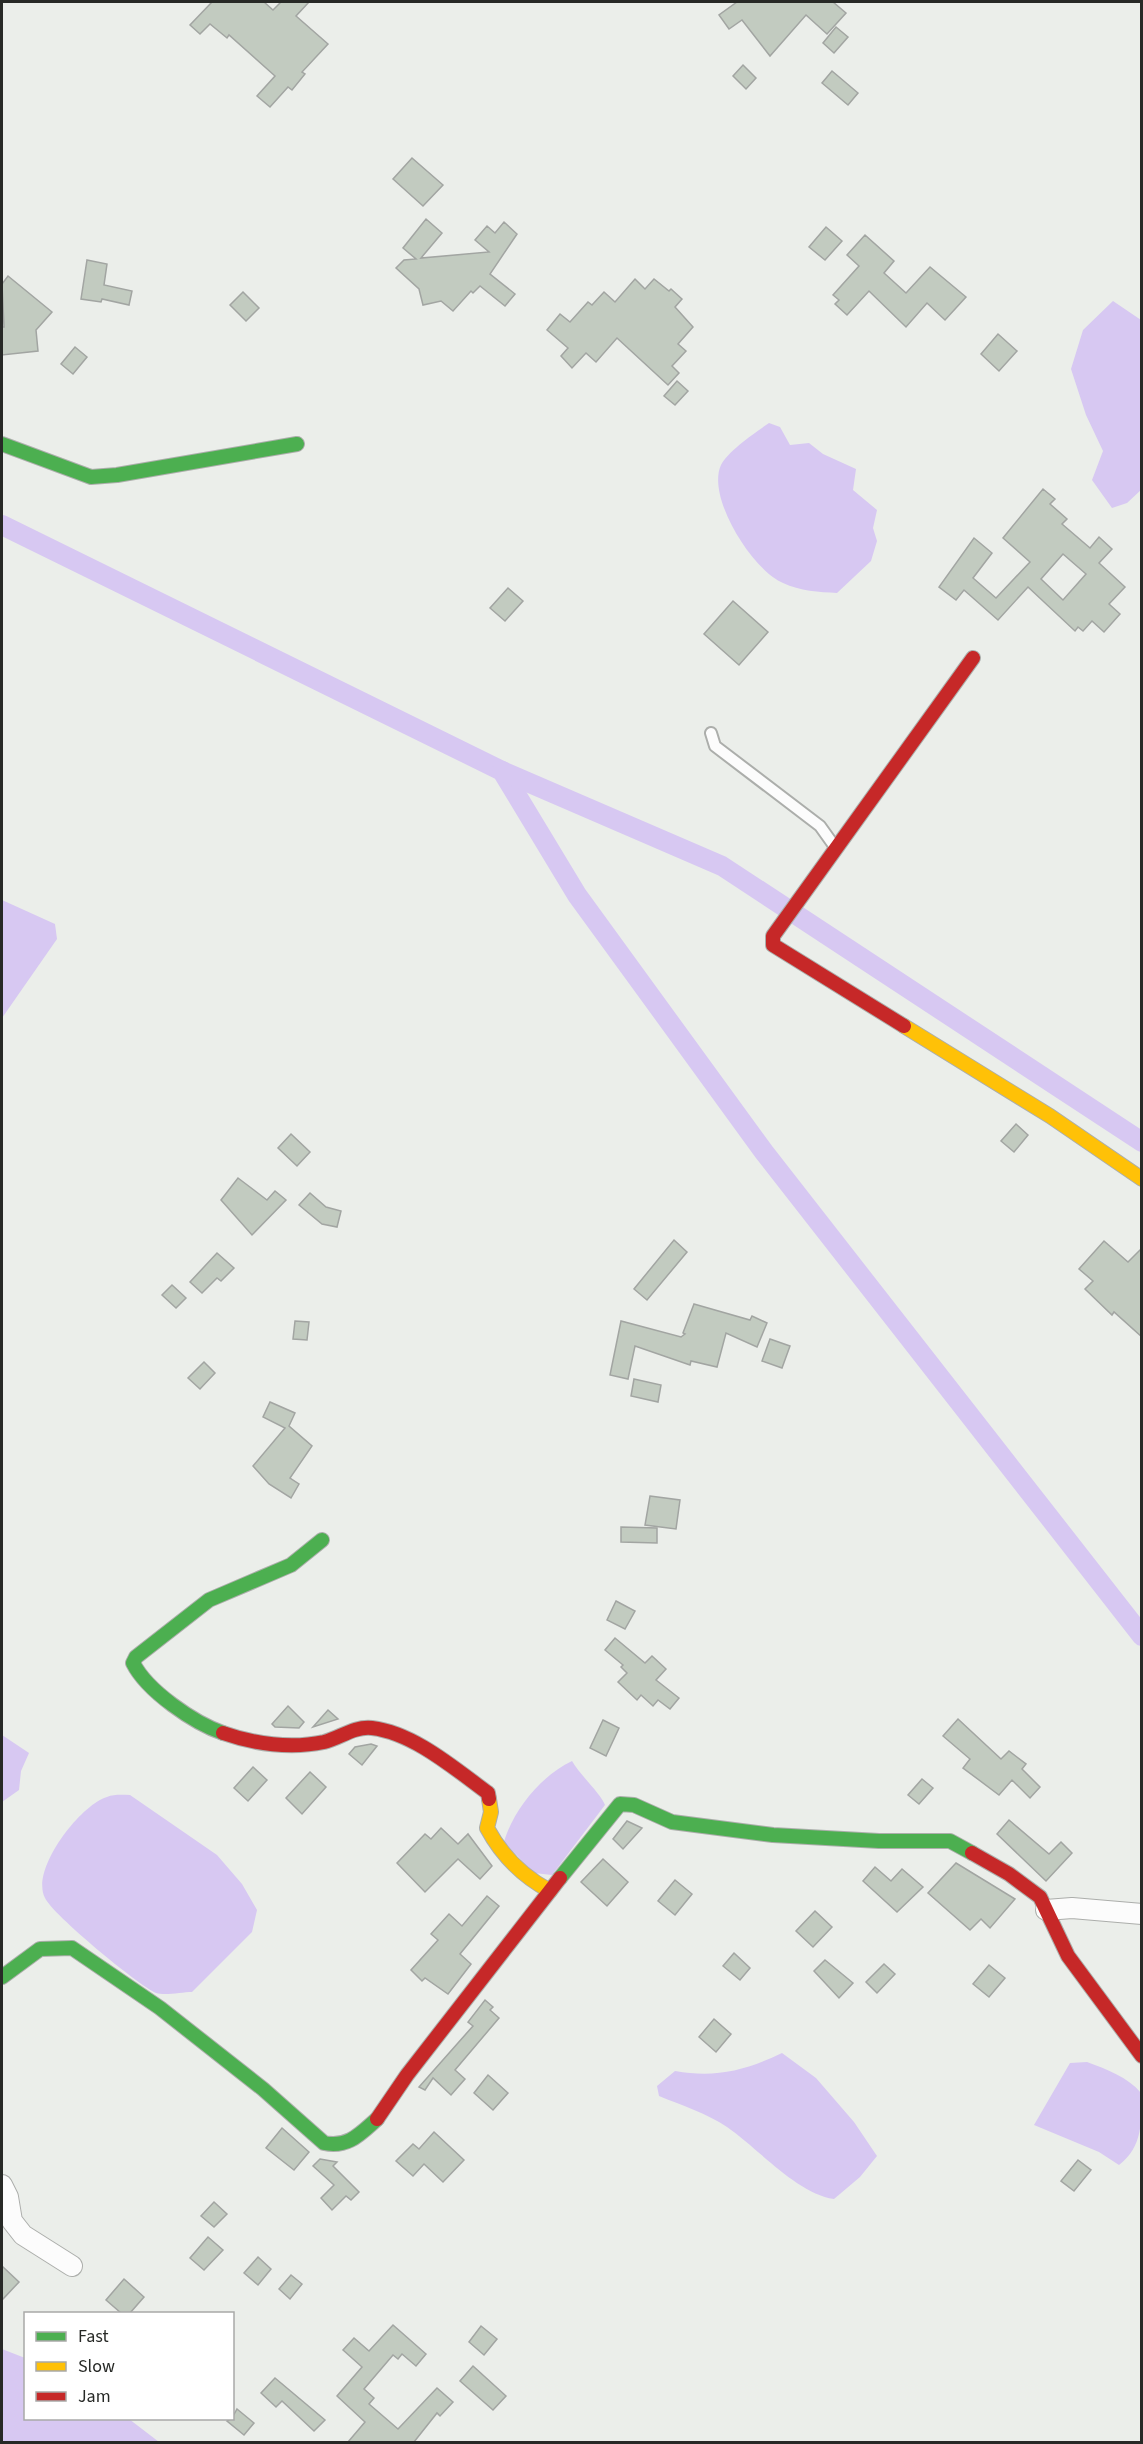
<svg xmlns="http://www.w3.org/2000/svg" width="1143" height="2444" font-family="'Source Sans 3',sans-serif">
  <rect width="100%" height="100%" fill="#ebeeea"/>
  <g fill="#d7c8f2">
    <path d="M1113,301L1141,320L1142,489L1127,503L1112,508L1092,480L1103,451L1086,415L1071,369L1083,330Z"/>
    <path d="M769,423L780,427L790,445L809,443L823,454L856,469L853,490L877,510L873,528L877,541L871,561L837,593C819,592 800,591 783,583C753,571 706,497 721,465C728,451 756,432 769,423Z"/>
    <path d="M2,900L55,924L57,939L2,1018Z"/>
    <path d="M2,1735L29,1753L21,1771L19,1790L2,1802Z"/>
    <path d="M572,1761C580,1775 601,1794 605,1805L552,1875L534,1873L504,1842C513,1810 542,1775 572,1761Z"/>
    <path d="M130,1795L217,1855L242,1884L257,1910L252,1932L192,1992C182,1992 165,1996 156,1993C138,1985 53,1915 45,1898C30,1870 80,1805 107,1797C114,1794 123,1795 130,1795Z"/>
    <path d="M782,2053L816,2078L854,2122L877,2156L860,2177L834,2199C796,2193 759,2149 727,2127C708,2114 681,2105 659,2096L657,2086L675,2071C715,2078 745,2071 782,2053Z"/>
    <path d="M1087,2062C1106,2069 1128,2077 1141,2093C1142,2120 1143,2147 1119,2165L1099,2152L1034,2125L1070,2063Z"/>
    <path d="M2,2349L25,2358L26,2418L129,2419L159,2442H2Z"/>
  </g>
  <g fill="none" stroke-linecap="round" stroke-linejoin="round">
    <g stroke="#d7c8f2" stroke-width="20">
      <path d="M2,525L502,771L577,895L764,1152L1142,1636"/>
      <path d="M502,771L722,866L1142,1142"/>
    </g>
  </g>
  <g fill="#c2cbc0" stroke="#a2a5a2" stroke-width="1.5" fill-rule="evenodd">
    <path d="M212,2H264L273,10L281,2H309L296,16L328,44L302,72L305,74L292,90L288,87L270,107L257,96L275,76L229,35L227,38L210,24L200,34L190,25Z"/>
    <path d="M737,2H833L846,13L827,34L806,15L770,56L742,20L729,29L719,15Z"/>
    <path d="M836,27L848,37L834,53L823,43Z"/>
    <path d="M743,65L756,78L746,89L733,76Z"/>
    <path d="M832,71L858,93L848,105L822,83Z"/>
    <path d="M412,158L443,185L423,206L393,179Z"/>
    <path d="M426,219L442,233L421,258L489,252L475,240L487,226L495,233L504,222L517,234L490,274L515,294L505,306L480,286L473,293L471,291L453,311L441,301L423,305L419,289L396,268L404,260L416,259L403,248Z"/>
    <path d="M826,227L842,241L825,260L809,247Z"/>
    <path d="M865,235L894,261L884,273L906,293L930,267L966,297L945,320L927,303L906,327L869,291L847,315L835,304L839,300L833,295L859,266L847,255Z"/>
    <path d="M87,260L107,264L104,285L132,291L129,305L102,299L101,302L81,299Z"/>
    <path d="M8,276L52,312L36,330L38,351L2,355V327H4L2,284Z"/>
    <path d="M635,279L645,289L654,279L669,291L671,289L682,299L675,307L693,327L678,344L686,351L672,366L679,373L668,385L617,338L596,362L586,353L572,368L561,356L568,348L547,330L560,314L570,322L588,302L592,305L604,292L615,302Z"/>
    <path d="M243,292L259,308L246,321L230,305Z"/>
    <path d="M998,334L1017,351L999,371L981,354Z"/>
    <path d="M75,347L87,357L73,374L61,364Z"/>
    <path d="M677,381L688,391L675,405L664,396Z"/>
    <path d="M1043,489L1055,499L1050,504L1067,519L1062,524L1090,548L1099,537L1112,549L1099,563L1125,587L1109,604L1120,614L1104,632L1092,621L1083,631L1078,627L1075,631L1028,587L998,620L964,590L956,600L939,587L974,538L992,553L973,578L996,598L1030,562L1003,538ZM1063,554L1086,574L1063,600L1041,579Z"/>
    <path d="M508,588L523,601L505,621L490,608Z"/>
    <path d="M733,601L768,632L739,665L704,634Z"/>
    <path d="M1016,1124L1028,1135L1014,1152L1001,1141Z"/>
    <path d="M291,1134L310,1152L297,1166L278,1148Z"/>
    <path d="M238,1178L267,1200L275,1191L286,1200L252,1235L221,1200Z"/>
    <path d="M310,1193L326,1207L341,1211L337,1227L322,1224L299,1205Z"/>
    <path d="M674,1240L687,1252L647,1300L634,1289Z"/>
    <path d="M1104,1241L1128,1262L1142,1248V1337L1114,1312L1112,1315L1085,1289L1093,1281L1079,1269Z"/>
    <path d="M217,1253L234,1268L221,1281L217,1278L202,1293L190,1282Z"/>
    <path d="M172,1285L186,1298L176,1308L162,1295Z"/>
    <path d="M694,1304L750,1320L752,1316L767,1323L757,1347L726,1333L717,1367L691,1361L690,1365L635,1346L628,1379L610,1375L621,1321L681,1337L685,1334L683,1333Z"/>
    <path d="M295,1321L309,1322L307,1340L293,1339Z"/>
    <path d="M770,1339L790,1346L782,1368L762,1361Z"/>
    <path d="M204,1362L215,1373L200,1389L188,1378Z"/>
    <path d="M634,1379L661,1385L658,1402L631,1396Z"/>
    <path d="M270,1402L295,1413L289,1426L312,1446L290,1478L299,1484L291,1498L269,1484L253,1466L285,1428L263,1417Z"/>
    <path d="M650,1496L680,1500L676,1529L645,1525Z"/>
    <path d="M621,1527L657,1528V1543L621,1542Z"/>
    <path d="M616,1601L635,1611L625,1629L607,1620Z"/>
    <path d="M615,1638L645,1663L652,1656L666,1669L656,1680L679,1698L670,1709L658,1700L653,1706L641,1695L637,1700L618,1682L627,1673L621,1667L623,1665L605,1650Z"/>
    <path d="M288,1706L304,1722L299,1728L275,1727L272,1724Z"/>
    <path d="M328,1710L338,1719L313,1727Z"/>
    <path d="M958,1719L1001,1759L1009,1751L1026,1764L1022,1769L1040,1787L1030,1798L1012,1780L999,1795L963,1768L970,1759L943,1736Z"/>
    <path d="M603,1720L619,1728L606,1756L590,1748Z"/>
    <path d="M371,1744L377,1746L362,1765L349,1754L355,1747Z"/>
    <path d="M253,1767L267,1780L248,1801L234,1788Z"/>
    <path d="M310,1772L326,1787L302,1814L286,1798Z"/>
    <path d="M922,1779L933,1788L919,1804L908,1795Z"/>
    <path d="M1009,1820L1049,1854L1061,1842L1072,1853L1046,1881L997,1834Z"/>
    <path d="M627,1821L642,1828L623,1849L613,1839Z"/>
    <path d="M441,1828L458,1844L468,1834L492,1866L480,1879L458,1859L425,1892L397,1863L425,1834L431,1839Z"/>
    <path d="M603,1859L628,1882L607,1906L581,1882Z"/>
    <path d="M956,1863L1015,1899L990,1928L981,1919L970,1930L928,1893Z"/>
    <path d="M875,1867L891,1881L902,1869L923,1887L897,1912L863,1881Z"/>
    <path d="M675,1880L692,1894L675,1915L658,1901Z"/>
    <path d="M487,1896L499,1906L460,1954L471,1964L448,1994L425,1978L422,1981L411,1970L438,1940L431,1934L449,1914L462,1926Z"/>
    <path d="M815,1911L832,1927L813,1947L796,1931Z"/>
    <path d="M734,1953L750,1968L740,1980L723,1966Z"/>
    <path d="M825,1960L853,1983L839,1998L814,1971Z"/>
    <path d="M884,1964L895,1974L877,1993L866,1982Z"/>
    <path d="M989,1965L1005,1978L989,1997L973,1984Z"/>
    <path d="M485,2000L493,2007L490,2010L499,2018L455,2070L465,2079L451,2095L433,2078L425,2090L419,2087L473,2026L468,2022Z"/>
    <path d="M714,2019L731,2034L716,2052L699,2037Z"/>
    <path d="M488,2075L508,2093L493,2110L474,2093Z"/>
    <path d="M282,2128L309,2152L294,2170L266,2148Z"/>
    <path d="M434,2132L464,2160L443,2182L424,2164L413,2176L396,2161L413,2144L419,2149Z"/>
    <path d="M320,2159L337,2162L333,2166L359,2192L351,2200L346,2196L332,2210L321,2198L334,2185L313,2166Z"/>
    <path d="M1078,2160L1091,2170L1074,2191L1061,2181Z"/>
    <path d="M214,2202L227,2214L214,2227L201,2216Z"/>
    <path d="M208,2237L223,2250L204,2270L190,2258Z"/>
    <path d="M258,2257L271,2269L258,2285L244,2273Z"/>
    <path d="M2,2266L19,2282L2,2300Z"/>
    <path d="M291,2275L302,2284L290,2299L279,2289Z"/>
    <path d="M124,2279L144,2297L130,2313H121L106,2300Z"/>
    <path d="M393,2325L426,2354L416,2366L402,2354L398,2359L393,2355L364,2389L374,2398L369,2404L398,2429L437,2388L453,2402L440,2416L437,2413L414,2442H348L365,2422L337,2396L362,2367L343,2350L354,2338L369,2351Z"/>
    <path d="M481,2326L497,2339L484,2355L469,2342Z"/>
    <path d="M473,2366L506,2396L493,2410L460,2381Z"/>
    <path d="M275,2378L325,2420L314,2431L282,2401L276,2407L261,2393Z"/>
    <path d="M237,2409L254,2423L244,2435L227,2421L232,2418Z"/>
  </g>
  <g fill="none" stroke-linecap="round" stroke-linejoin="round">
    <defs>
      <path id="lane" d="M711,733L715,746L820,826L835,847"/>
      <g id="street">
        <path d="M1046,1910L1072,1908L1142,1914"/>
        <path d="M2,2185L8,2197L12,2221L23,2235L72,2266"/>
      </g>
      <g id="fast">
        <path d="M2,444L91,477L117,475L297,444"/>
        <path d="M223,1733C194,1723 147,1691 133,1663L136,1657L209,1600L291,1565L322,1540"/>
        <path d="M560,1878L620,1804L634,1805L672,1822L773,1835L879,1841H950L972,1853"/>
        <path d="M2,1977L40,1949L72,1948L160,2008L263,2089L324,2143C348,2148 360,2134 377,2119"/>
      </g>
      <g id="slow">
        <path d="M904,1026L1050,1116L1142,1179"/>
        <path d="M489,1799L491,1812L487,1828C502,1856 522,1876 550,1891"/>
      </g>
      <g id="jam">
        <path d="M904,1026L773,945V936L973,658"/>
        <path d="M223,1733C254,1744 291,1749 324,1742C340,1738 354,1726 372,1728C414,1733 455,1769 488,1793L489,1799"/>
        <path d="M972,1853L1009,1874L1040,1897L1068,1956L1142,2056"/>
        <path d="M377,2119L407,2075L560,1878"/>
      </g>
    </defs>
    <use href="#lane" stroke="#acaeab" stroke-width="14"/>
    <use href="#street" stroke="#acaeab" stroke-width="22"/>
    <use href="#fast" stroke="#acaeab" stroke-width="16"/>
    <use href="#slow" stroke="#acaeab" stroke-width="16"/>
    <use href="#jam" stroke="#acaeab" stroke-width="16"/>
    <use href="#lane" stroke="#fcfcfc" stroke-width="10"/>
    <use href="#street" stroke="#fcfcfc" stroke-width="20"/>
    <use href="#fast" stroke="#4caf50" stroke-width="14"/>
    <use href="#slow" stroke="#ffc107" stroke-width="14"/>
    <use href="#jam" stroke="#c62828" stroke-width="14"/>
  </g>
  <rect width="1143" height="2444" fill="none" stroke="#272926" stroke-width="6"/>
  <rect x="24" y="2312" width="210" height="108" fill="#ffffff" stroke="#a9a9a8" stroke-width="1.5"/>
  <rect x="36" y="2332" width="30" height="9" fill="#4caf50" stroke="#a9a9a8" stroke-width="1.5"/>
  <text x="78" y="2342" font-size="18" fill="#272926">Fast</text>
  <rect x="36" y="2362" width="30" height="9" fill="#ffc107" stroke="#a9a9a8" stroke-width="1.5"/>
  <text x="78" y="2372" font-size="18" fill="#272926">Slow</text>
  <rect x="36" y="2392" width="30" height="9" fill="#c62828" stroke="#a9a9a8" stroke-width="1.5"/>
  <text x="78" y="2402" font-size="18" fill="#272926">Jam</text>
</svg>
